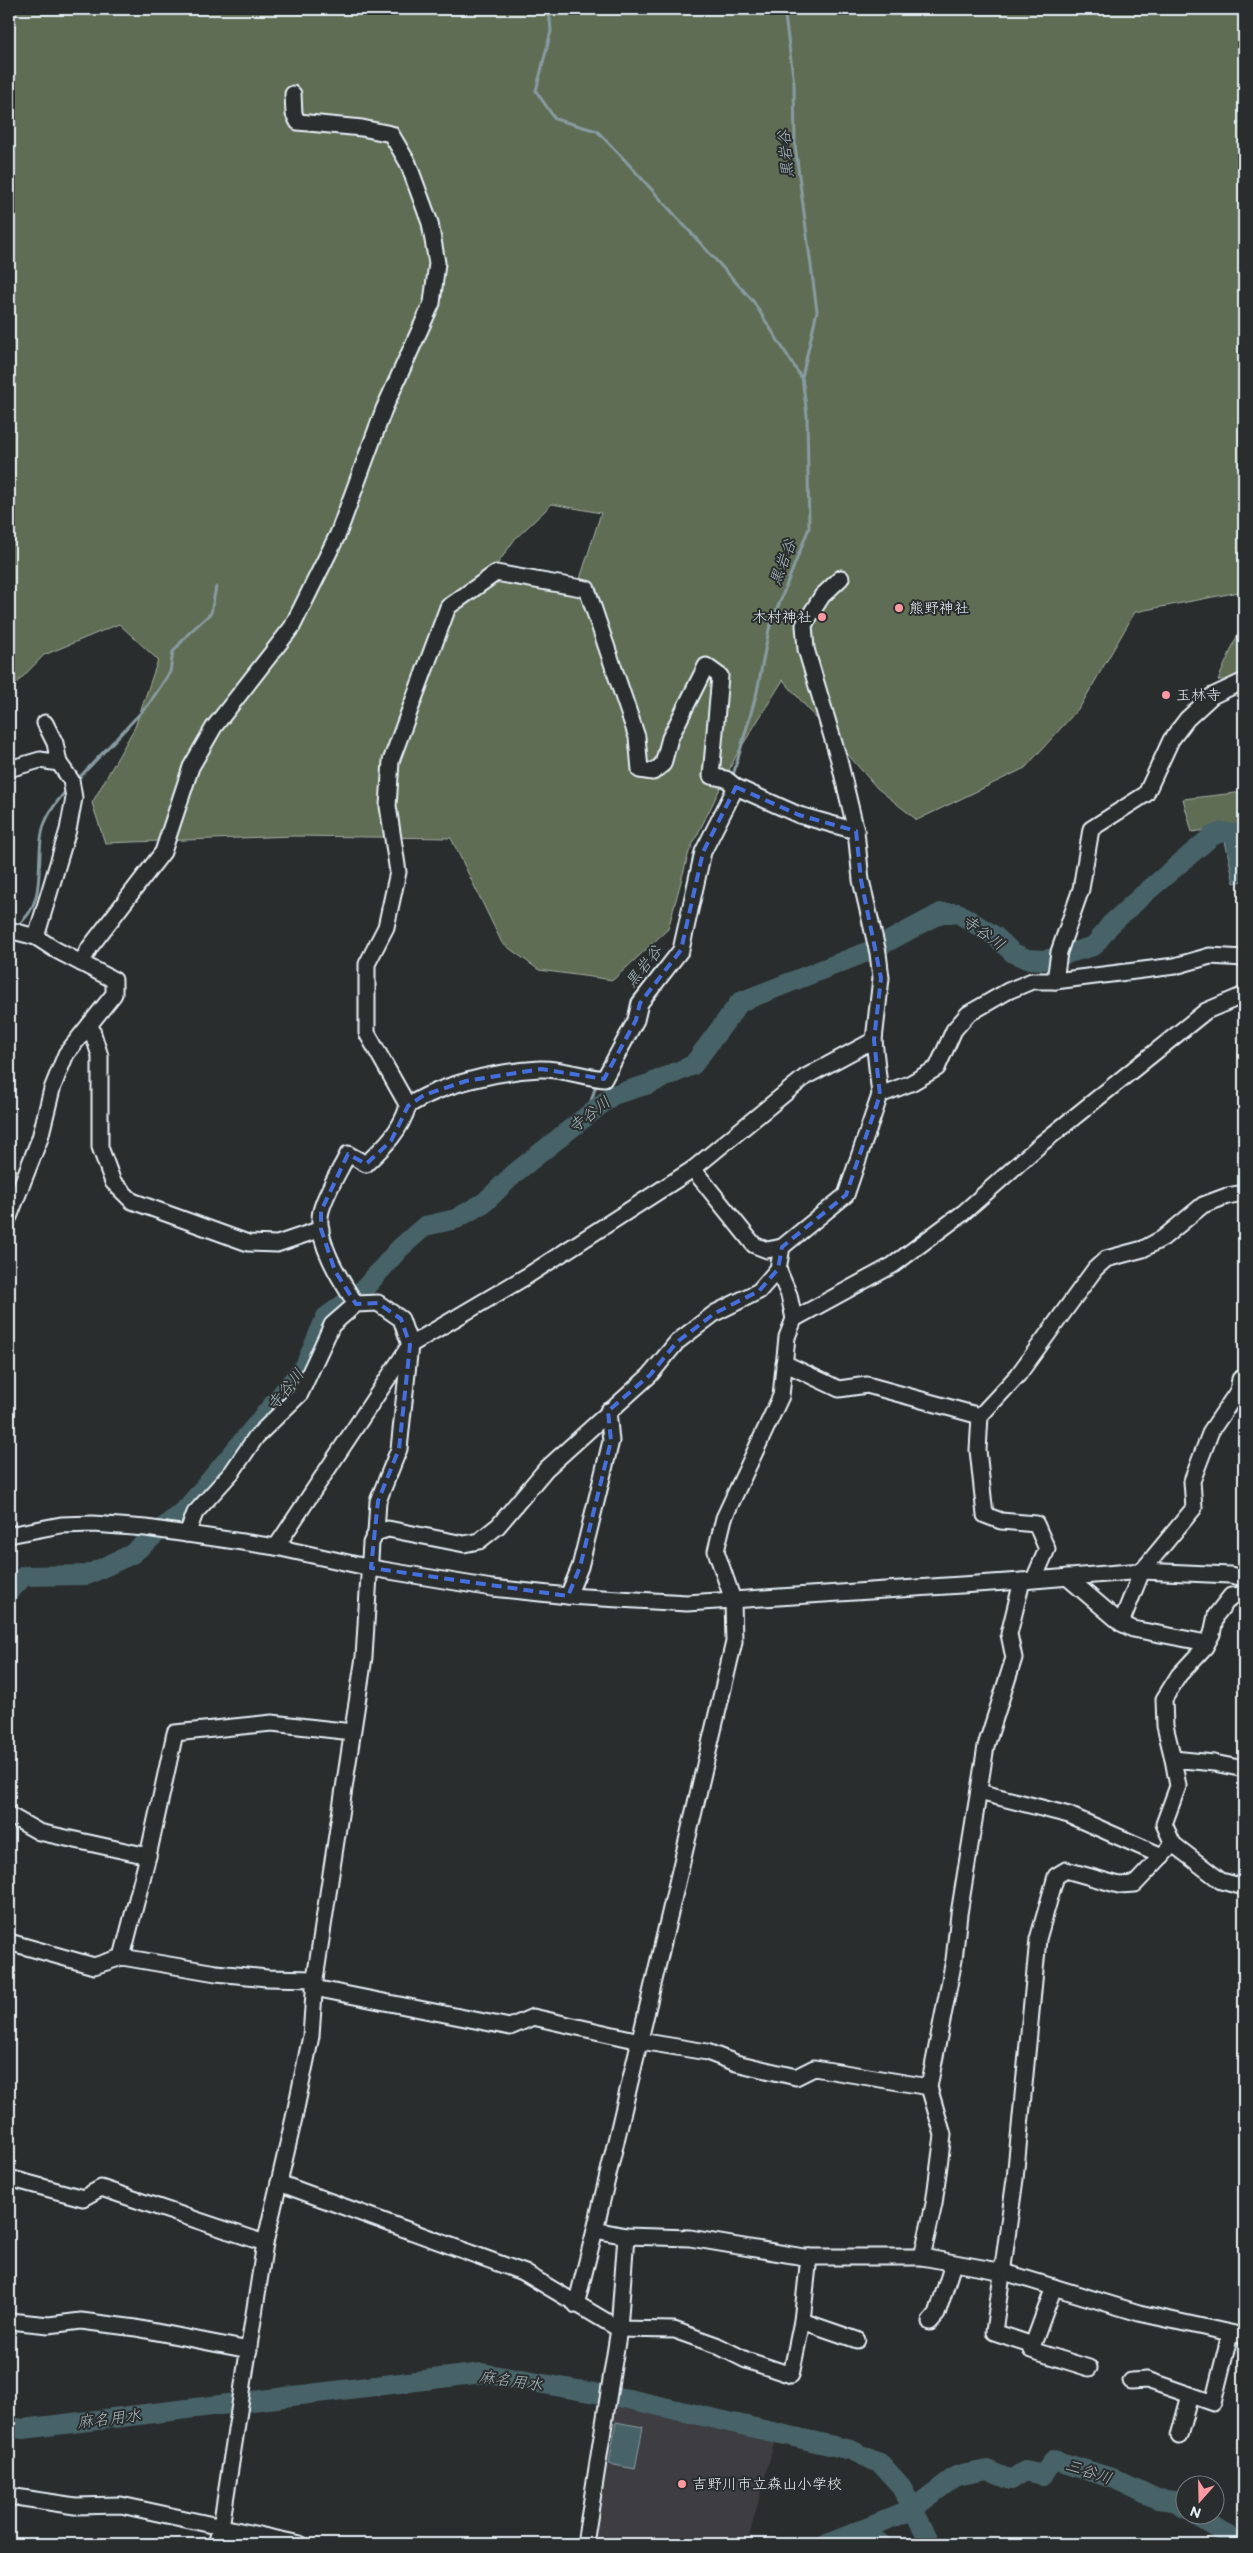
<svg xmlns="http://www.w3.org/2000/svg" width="1253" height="2553" font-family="'Balsamiq Sans','Klee One',sans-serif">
  <rect width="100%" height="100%" fill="#2a2d2e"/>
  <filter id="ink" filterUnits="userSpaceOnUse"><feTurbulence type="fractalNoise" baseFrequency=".02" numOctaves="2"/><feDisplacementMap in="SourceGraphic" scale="10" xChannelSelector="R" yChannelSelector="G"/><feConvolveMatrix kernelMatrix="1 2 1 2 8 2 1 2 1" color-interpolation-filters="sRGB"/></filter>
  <g filter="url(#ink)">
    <path fill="#3e3d42" d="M615,2402L775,2439L747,2544H590Z"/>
    <g fill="#616d54" stroke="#a4afa6" fill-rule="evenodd">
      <path d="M9,9H1244V591L1135,612L1080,707L1025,768L917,820L877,788L783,680L737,754L689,852L668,929L613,980L539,970L502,943L451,838L293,836L105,843L92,803L135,727L158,660L119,624L44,655L9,691ZM552,504L601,513L579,582L496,566L515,539Z"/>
      <path d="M1244,620V672L1232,680H1218Z"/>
      <path d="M1244,792V825L1192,832L1183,799Z"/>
    </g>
    <g fill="#466468" stroke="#879ca2">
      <path d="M1222,827H1244V881L1234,883Z"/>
      <path d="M616,2422L643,2427L635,2469L609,2464Z"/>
    </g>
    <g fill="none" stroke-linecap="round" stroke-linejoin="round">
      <g stroke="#879ca2" stroke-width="3">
        <path d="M549,9L551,31L536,91L555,119L597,131L623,158L753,301L801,377"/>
        <path d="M732,779L757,692L769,629L809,528L807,415L802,377L817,311L795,145L794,83L784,9"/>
        <path d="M77,780L149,704L170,672L173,652L188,634L211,613L216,587"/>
        <path d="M16,926C47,906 36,863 42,833C45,816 56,802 67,790"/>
        <path d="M603,1066L628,1019L632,1000L660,964"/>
        <path d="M586,1117L597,1082"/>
      </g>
      <g stroke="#466468" stroke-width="20">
        <path d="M9,1592L24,1576L87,1575L132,1554L188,1507L305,1366L326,1317L364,1289L399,1249L425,1226L456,1219L485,1202L515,1173L613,1095L649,1084L693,1065L740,1002L872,950L941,913H958L996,937L1013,953L1027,959L1045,960L1094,946L1110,925L1144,894L1212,836L1222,832L1244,835"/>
        <path d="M9,2427L23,2429L482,2373L629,2399L851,2450L881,2464L901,2486L931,2544"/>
        <path d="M919,2504L956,2476L987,2470L1011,2480L1025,2471L1043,2475L1054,2460L1115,2479L1157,2499L1175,2501L1186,2509"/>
        <path d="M1196,2516L1228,2535L1235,2544"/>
        <path d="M861,2530L881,2544"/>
        <path d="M827,2544L906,2512"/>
      </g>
      <defs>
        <g id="minor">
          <path d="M9,769L40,760L59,763"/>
          <path d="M9,930L36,937"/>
          <path d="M81,963L90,947L163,852L191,767L214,727L292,627L338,534L384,409L432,303L437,263L430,223L408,163L391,134L362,128L298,122L294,114L293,94"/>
          <path d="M1055,981L1059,952L1081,889L1091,829L1146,794L1171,740L1187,719L1212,696L1244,681"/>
          <path d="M90,1024L100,1056V1147L113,1182L132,1201L248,1243L277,1244L321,1229"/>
          <path d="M880,1095L911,1083L937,1068L954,1030L968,1014L1008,991L1032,981H1055L1175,966L1210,956L1244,958"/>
          <path d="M408,1106C440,1084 500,1071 540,1069C560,1068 583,1077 604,1079L636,1020L640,1003L681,950L703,852L736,787"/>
          <path d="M693,1169L754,1245L767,1250L782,1247"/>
          <path d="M9,1217L40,1138L52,1089L66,1054L114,994V980L56,950L36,937L68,830L74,798L71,780L59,763L55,743L45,723"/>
          <path d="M778,1269L789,1295L794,1319L787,1337L781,1396L724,1518L716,1551L733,1600L734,1642L595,2230L626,2236L690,2238L804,2257H922L1004,2272L1139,2313L1244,2336"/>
          <path d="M356,1304C341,1281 314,1239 321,1211C326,1192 339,1172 348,1154L366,1164C385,1146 400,1132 408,1106L367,1033V964L386,927L398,872L388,806L391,761L448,607L496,573L587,589L637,737L640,770L653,772L663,764L670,738L706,666L720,676L711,776L726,779L736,787L799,815L856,831"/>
          <path d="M794,1319L893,1265L963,1213L1042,1143L1206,1011L1244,995"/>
          <path d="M784,1363L839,1389L867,1385L980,1416"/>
          <path d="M376,1533L388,1529L464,1544L479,1541L498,1526L546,1469L650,1375L677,1342L715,1313L759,1291L778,1269L782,1247L846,1195L880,1095L874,1040L881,978L878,953L861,880L856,831L839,760L806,649L804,625L822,596L841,578"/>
          <path d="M187,1534L195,1513L232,1472L256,1437L300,1394L332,1325L356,1304L378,1303L401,1319L410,1345L399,1449L378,1501L376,1533L371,1543L364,1657L315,1979L311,2036L294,2118L265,2243L221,2527L216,2544"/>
          <path d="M9,1535L61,1525L93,1524L146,1528L276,1547L371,1568L492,1588L568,1596L687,1603L1022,1581L1142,1571L1230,1575L1244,1578"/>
          <path d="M276,1547L410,1345L527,1276L693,1169L805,1077L874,1040"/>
          <path d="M1067,1577L1121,1623L1133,1629L1207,1643"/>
          <path d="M1034,1579L1047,1549L1036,1524L1001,1521L985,1515L978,1450L980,1416L1018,1375L1095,1269L1106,1259L1143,1249L1163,1238L1203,1205L1227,1196L1244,1193"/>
          <path d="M568,1596L580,1567L611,1441L608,1411"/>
          <path d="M1121,1623L1142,1571L1194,1508L1192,1481L1211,1431L1238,1391L1240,1379"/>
          <path d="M1173,1759L1165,1726L1164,1699L1179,1675L1205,1647L1212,1634L1216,1615L1231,1596L1244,1595"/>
          <path d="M979,1792L1069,1815L1162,1856"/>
          <path d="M9,1815L39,1832L148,1856"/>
          <path d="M1173,1844L1221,1881L1244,1887"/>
          <path d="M9,1942L94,1966L122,1957L216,1973L267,1978L315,1979"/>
          <path d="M122,1957L148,1856L175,1733L272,1723L352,1732"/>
          <path d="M314,1988L510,2027L533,2017L640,2041L707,2052L736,2063L796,2077L814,2068L929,2087"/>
          <path d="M9,2178L83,2198L101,2188L265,2243"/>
          <path d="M279,2183L525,2273L619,2329L674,2330L716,2345L746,2360L791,2375L802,2321L809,2257"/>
          <path d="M922,2257L934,2204L943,2135L929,2087L954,1960L959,1914L986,1746L1014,1658L1009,1634L1022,1581"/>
          <path d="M1054,2287L1031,2350L1089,2368"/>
          <path d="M576,2305L595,2230"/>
          <path d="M9,2321L49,2325L81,2321L136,2328L249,2350"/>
          <path d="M802,2321L857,2340"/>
          <path d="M930,2322L937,2314L953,2264"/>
          <path d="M1033,2345L994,2332L1015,2179L1038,1939L1056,1876L1066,1870L1119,1885L1135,1884L1173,1844L1164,1824L1178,1786L1173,1759L1214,1763L1244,1769"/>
          <path d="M1131,2381L1147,2380L1213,2403L1230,2334"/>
          <path d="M1179,2436L1190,2395"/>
          <path d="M9,2496L75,2506L121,2505L300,2544"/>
          <path d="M585,2544L619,2329L626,2236"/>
        </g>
      </defs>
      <use href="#minor" stroke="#e8f1f8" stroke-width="19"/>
      <use href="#minor" stroke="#2a2d2e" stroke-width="15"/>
    </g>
  </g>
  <path fill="none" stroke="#466fde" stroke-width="4" stroke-dasharray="10 6" stroke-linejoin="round" d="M736,787L799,815L856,831L861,880L881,978L874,1040L880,1095L846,1195L782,1247L778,1269L759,1291L715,1313L677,1342L650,1375L608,1411L611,1441L580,1567L568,1596L371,1568L378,1501L399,1449L410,1345L401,1319L378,1303L356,1304L335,1271L321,1229V1211L348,1154L366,1164L391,1141L408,1106L424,1095L466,1081L541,1069L604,1079L636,1020L640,1003L681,950L703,852Z"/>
  <g fill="#ff9aa2" stroke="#2a2d2e" stroke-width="2">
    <circle cx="899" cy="608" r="5"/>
    <circle cx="822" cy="617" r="5"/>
    <circle cx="1166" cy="695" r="5"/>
    <circle cx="682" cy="2484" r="5"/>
  </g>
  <g text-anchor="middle" stroke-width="4" stroke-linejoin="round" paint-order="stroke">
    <g font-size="15" fill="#e8f1f8" stroke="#2a2d2e" text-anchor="start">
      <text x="909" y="613">熊野神社</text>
      <text x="812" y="622" text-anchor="end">木村神社</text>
      <text x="1176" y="700">玉林寺</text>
      <text x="692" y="2489">吉野川市立森山小学校</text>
    </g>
    <g font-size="16" font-style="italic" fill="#a7b9be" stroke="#2a2d2e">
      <text transform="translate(785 154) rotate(-95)" y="6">黒岩谷</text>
      <text transform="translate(782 562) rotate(-69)" y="6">黒岩谷</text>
      <text transform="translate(984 932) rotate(36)" y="6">寺谷川</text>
      <text transform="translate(643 966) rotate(-51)" y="6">黒岩谷</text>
      <text transform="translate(589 1114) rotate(-38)" y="6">寺谷川</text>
      <text transform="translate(285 1389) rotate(-51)" y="6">寺谷川</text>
      <text transform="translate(511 2380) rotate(8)" y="6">麻名用水</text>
      <text transform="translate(109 2418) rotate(-7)" y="6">麻名用水</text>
      <text transform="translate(1089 2471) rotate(18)" y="6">三谷川</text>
    </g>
  </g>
  <rect width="1253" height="2553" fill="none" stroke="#2a2d2e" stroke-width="30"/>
  <rect x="15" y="15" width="1223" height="2523" fill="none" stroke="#e8f1f8" stroke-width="2" filter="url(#ink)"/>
  <g transform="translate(1200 2500) rotate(200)"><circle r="24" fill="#2a2d2e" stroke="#767b7f"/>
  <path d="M0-4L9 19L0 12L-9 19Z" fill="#ff9aa2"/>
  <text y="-8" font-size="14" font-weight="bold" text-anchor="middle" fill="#e8f1f8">N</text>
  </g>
</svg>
